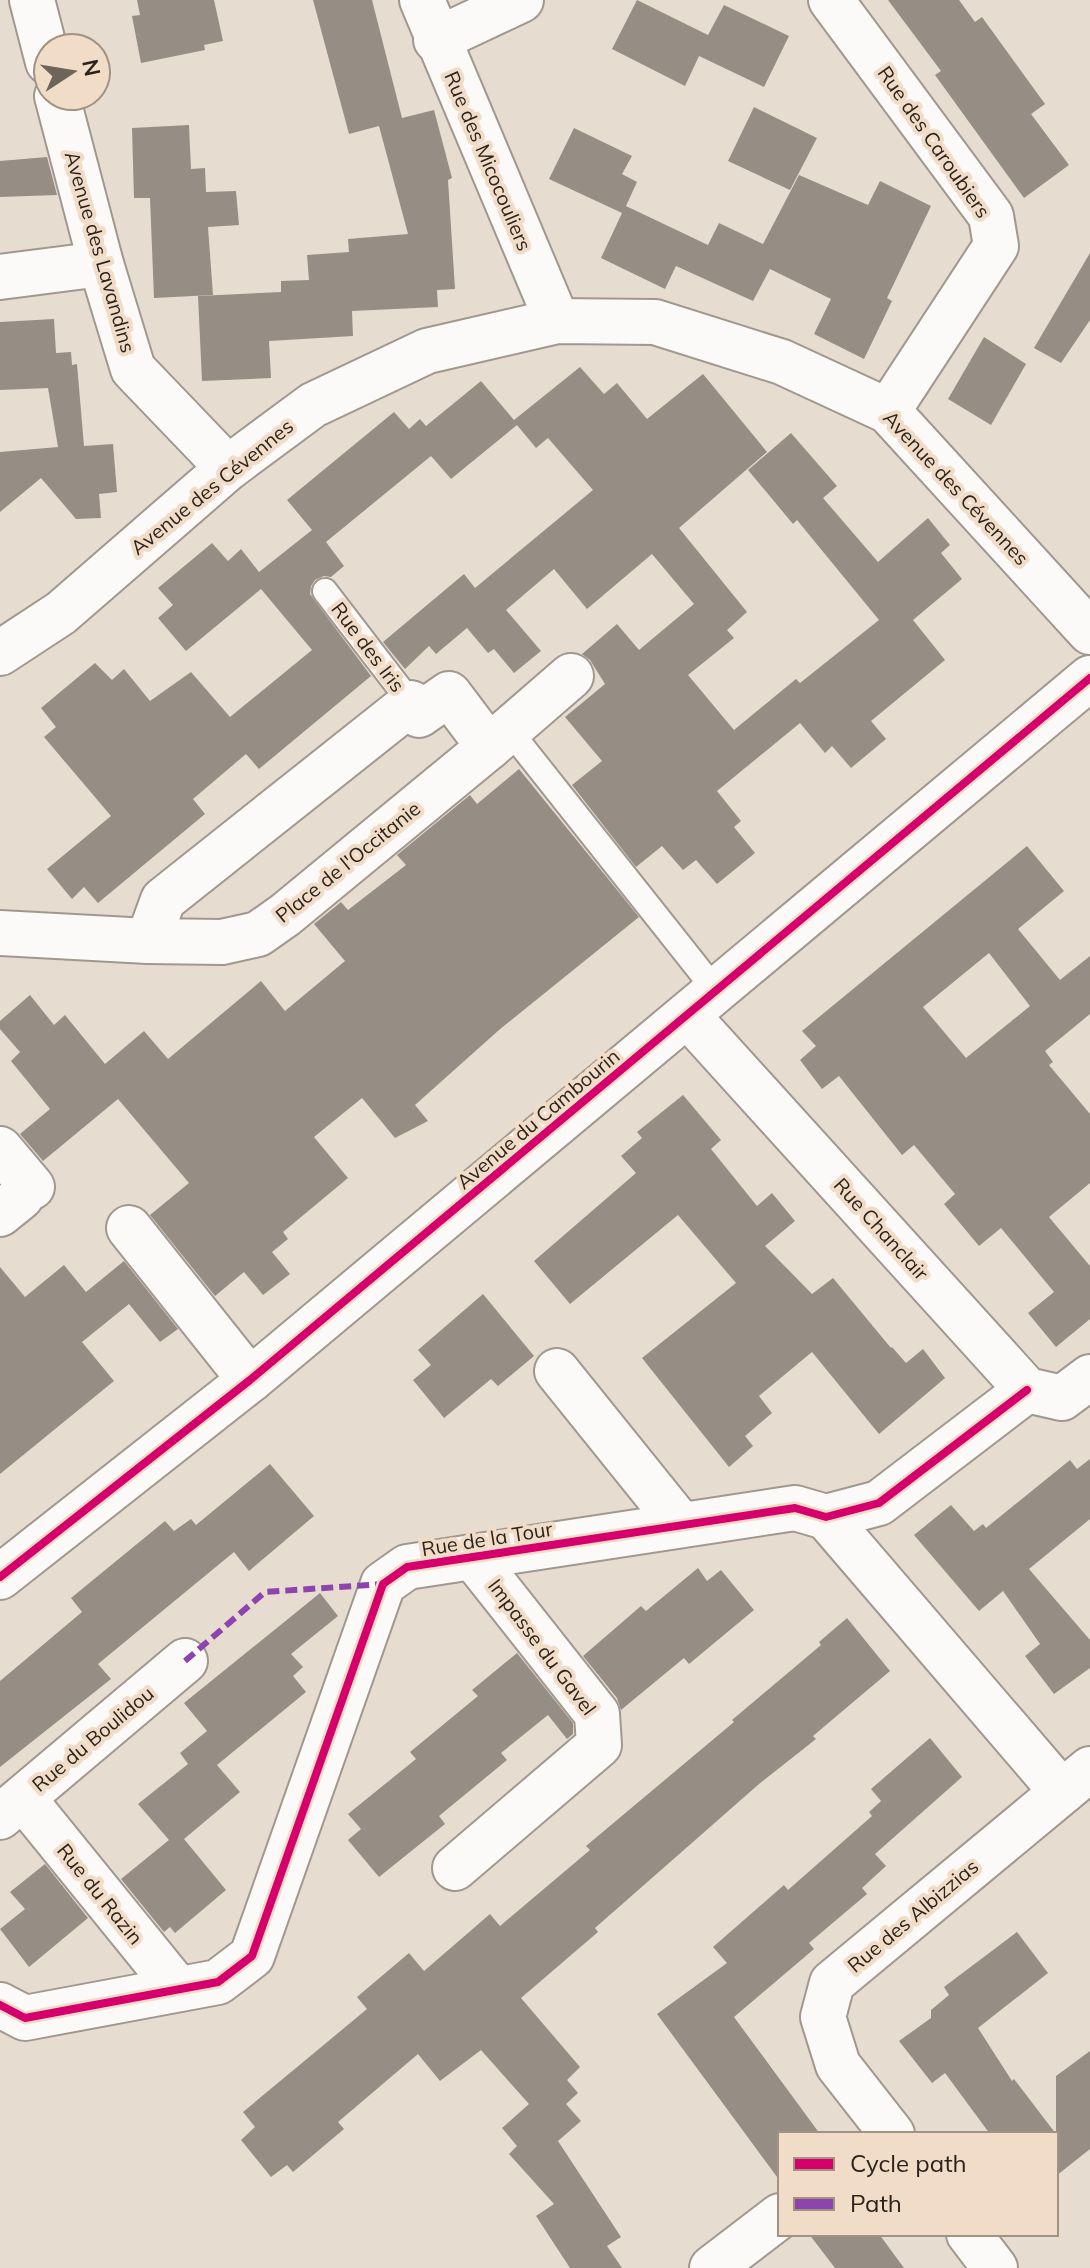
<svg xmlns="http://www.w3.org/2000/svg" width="1090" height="2268" font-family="Mulish,sans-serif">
  <rect width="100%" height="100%" fill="#e7dcd0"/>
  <g fill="#968e85" fill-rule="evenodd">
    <path d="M137,0H214L223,41L204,45L205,50L141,63L132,16L140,15Z"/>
    <path d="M313,0H372L402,118L434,110L452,178L448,180L455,289L437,290L438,307L352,311L353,336L269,341L271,378L202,381L198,296L281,292V281L309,280L307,255L349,252L348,239L408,234L379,126L349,134Z"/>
    <path d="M637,0L708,35L724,5L789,36L764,87L699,56L685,86L612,49Z"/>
    <path d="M888,0H959L975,22L982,17L1045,104L1031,114L1069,165L1024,198L935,75L941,71Z"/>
    <path d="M754,107L817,138L790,190L728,161Z"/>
    <path d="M189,125L191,169L205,168L206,192L236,191L239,225L208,227L213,295L154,298L150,198H134L132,128Z"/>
    <path d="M574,128L632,156L622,174L637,182L626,206L708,245L719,223L763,244L799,175L868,205L880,181L931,206L887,298L892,301L864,359L814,334L831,299L770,269L753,301L676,266L665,289L601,258L622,213L549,179Z"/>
    <path d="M47,157L57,195L0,197V161Z"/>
    <path d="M1090,253V320L1061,363L1034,348Z"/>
    <path d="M54,319L56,353L71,352L72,365L77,364L84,446L113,444L117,492L99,494L101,518L76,519L41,478L0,512V452L58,447L48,388L0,390V322Z"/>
    <path d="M984,337L1026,364L991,425L948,399Z"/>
    <path d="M580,367L604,394L617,383L647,419L703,374L767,452L679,528L747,612L727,630L734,638L688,675L734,730L796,679L800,683L879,620L797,520L793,524L748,470L791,433L837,486L823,498L878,562L928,518L950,545L941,553L962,579L913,620L945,660L871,721L886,739L851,768L832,746L825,753L800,723L717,791L741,821L734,827L755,853L717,884L696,860L683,870L662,846L636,867L572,785L602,761L565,717L605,684L590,660L582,654L617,624L639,650L694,604L652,554L587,609L554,569L506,610L541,651L514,673L494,649L488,653L467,628L436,654L429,646L405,669L383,642L464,574L475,588L593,490L548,438L536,448L517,425L451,479L431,456L326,542L344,566L331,577L324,576L315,580L311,586L310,594L371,676L259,769L246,754L193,799L205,814L98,903L84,887L72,899L47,869L111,816L44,737L56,727L41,708L95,663L112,680L124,669L150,701L191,672L230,717L312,650L261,589L186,651L158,618L173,605L158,588L212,543L228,561L241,549L259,572L312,530L287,500L394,412L409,429L420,419L426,426L481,381L514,420Z"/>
    <path d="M519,769L639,917L499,1030L415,1105L428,1121L395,1138L362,1098L314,1137L348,1178L283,1232L288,1239L272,1252L290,1274L263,1295L244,1272L215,1296L150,1215L189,1183L118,1099L43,1161L20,1134L50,1109L11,1061L20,1052L0,1029V1021L30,995L54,1025L65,1015L105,1064L144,1031L168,1059L261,981L285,1011L345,961L314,924L341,902L348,910L406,865L397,855L470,795L477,804Z"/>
    <path d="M1027,846L1064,891L1018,929L1060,980L1090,956V1014L1045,1051L1053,1062L1049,1065L1090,1114V1183L1049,1217L1090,1266V1319L1056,1347L1028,1313L1054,1292L1001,1228L979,1246L944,1204L955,1194L914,1145L902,1155L839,1076L822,1089L800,1060L816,1046L802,1031ZM989,953L1030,1006L966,1058L923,1007Z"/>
    <path d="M683,1095L721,1140L711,1149L757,1206L772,1193L795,1221L765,1246L812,1294L833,1278L891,1348L892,1347L906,1363L923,1349L945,1378L879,1434L812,1352L759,1396L772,1413L745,1436L753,1446L729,1467L642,1358L736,1283L678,1215L570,1304L534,1261L636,1173L621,1156L642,1138L637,1132Z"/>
    <path d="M124,1261L178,1329L160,1342L129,1304L82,1342L114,1381L0,1474V1267L25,1297L64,1265L86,1292Z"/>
    <path d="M483,1294L534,1356L498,1386L491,1379L444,1418L413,1380L431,1365L418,1350Z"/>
    <path d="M1090,1459V1519L1029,1569L1090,1640V1668L1054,1694L1025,1656L1040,1644L1003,1591L979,1611L914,1535L951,1505L974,1531L983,1524L986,1528L1070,1460L1077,1469Z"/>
    <path d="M270,1464L314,1516L249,1571L234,1552L98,1664L111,1679L0,1767V1681L82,1612L71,1598L165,1521L174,1531L191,1519L196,1525Z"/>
    <path d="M698,1568L707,1581L721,1570L754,1610L689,1664L684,1658L621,1710L617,1698L583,1656L641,1606L646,1611Z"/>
    <path d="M320,1593L338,1616L291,1654L303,1667L293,1676L306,1692L217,1765L240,1792L184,1839L226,1890L175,1933L170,1927L164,1932L121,1879L169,1840L138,1804L188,1764L180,1753L207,1731L184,1703Z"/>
    <path d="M847,1618L890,1671L813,1736L816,1739L759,1784L595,1928L598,1932L521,1998L580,2067L567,2080L578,2093L566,2104L581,2121L558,2141L621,2237L607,2246L622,2268H570L536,2216L554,2204L509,2154L517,2146L502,2128L529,2104L481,2050L440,2081L418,2054L338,2122L344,2129L293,2172L287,2165L271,2177L241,2140L255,2127L243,2112L367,2009L357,1997L409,1953L424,1971L490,1914L500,1926L590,1850L586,1846L734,1722L732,1720L821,1645L819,1642Z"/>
    <path d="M517,1653L573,1723V1734L567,1739L548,1715L501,1753L507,1760L439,1816L445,1824L379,1877L348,1840L361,1829L348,1814L416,1759L410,1752L478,1696L472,1690Z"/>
    <path d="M930,1738L962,1777L875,1854L886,1866L862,1888L867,1894L809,1943L814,1949L734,2017L820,2134H780V2181L657,2014L727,1963L713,1947L784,1885L788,1890L872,1816L869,1812L881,1801L871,1789Z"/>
    <path d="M45,1864L88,1918L29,1967L0,1929L25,1909L10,1892Z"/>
    <path d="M1017,1932L1048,1973L978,2028L1012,2081L1014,2079L1056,2134H990L945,2073L932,2083L899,2041L931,2018V2010L949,1995L944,1987Z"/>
    <path d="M1090,2051V2149L1056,2176V2076Z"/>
    <path d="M809,2234H879L904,2268H835Z"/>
  </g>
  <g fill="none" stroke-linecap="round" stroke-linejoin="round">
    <defs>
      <g id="service">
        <path d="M325,591L411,703"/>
        <path d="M509,730L716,991"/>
      </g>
      <g id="minor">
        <path d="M32,0L48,62"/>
        <path d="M422,0L557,321"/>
        <path d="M831,0L991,216L996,246L888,411"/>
        <path d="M436,40L521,0"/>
        <path d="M57,96L101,264L133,369L228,468"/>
        <path d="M0,277L101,264"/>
        <path d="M0,653L61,613L228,468L313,405L427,351L557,321L655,322L782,362L888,411L1090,632"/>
        <path d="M449,694L489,747L285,915L258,934L222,942L148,941L163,900L411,703L419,715Z"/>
        <path d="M489,747L571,676"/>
        <path d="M0,933L148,941"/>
        <path d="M687,1015L1027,1390L1062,1398L1090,1377"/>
        <path d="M0,1149L32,1187"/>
        <path d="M0,1214L21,1197"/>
        <path d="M129,1228L250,1380"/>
        <path d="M557,1371L681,1525"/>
        <path d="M826,1517L1062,1792"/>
        <path d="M23,1798L178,1989"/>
        <path d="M0,1817L185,1661"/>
        <path d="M455,1868L599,1745L597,1714L473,1557"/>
        <path d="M0,2005L25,2018L218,1982L252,1956L383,1584L407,1567L795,1508L826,1517L879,1503L1027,1390"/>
        <path d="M892,2134L838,2065L823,2017L832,1983L1090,1769"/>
        <path d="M969,2234L995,2268"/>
        <path d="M712,2268L780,2216"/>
      </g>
      <path id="tertiary" d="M0,1577L250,1380L1090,678"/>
    </defs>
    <use href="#service" stroke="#a0988f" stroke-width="28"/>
    <use href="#minor" stroke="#a0988f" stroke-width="48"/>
    <use href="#tertiary" stroke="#a0988f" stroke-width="48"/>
    <use href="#service" stroke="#fbfaf8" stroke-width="24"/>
    <use href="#minor" stroke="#fbfaf8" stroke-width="44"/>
    <use href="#tertiary" stroke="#fbfaf8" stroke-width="44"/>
    <path stroke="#8e44ad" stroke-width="6" stroke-dasharray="12 6" stroke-linecap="butt" d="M185,1661L265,1592L383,1584"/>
    <defs>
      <g id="cycleway">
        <path d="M0,1577L250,1380L1090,678"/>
        <path d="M0,2005L25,2018L218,1982L252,1956L383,1584L407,1567L795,1508L826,1517L879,1503L1027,1390"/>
      </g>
    </defs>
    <use href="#cycleway" stroke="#f0dcc7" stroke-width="13"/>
    <use href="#cycleway" stroke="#d6006c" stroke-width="8"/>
  </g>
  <g text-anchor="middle" stroke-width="8" stroke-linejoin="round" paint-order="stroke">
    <g font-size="20" fill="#2b231b" stroke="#f0dcc7">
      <text transform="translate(934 142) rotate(55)" y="7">Rue des Caroubiers</text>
      <text transform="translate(488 161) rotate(67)" y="7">Rue des Micocouliers</text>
      <text transform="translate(100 252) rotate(74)" y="7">Avenue des Lavandins</text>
      <text transform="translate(212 487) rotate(-39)" y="7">Avenue des Cévennes</text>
      <text transform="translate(956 488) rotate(47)" y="7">Avenue des Cévennes</text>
      <text transform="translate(368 647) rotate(53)" y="7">Rue des Iris</text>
      <text transform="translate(348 862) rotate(-39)" y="7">Place de l'Occitanie</text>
      <text transform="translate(538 1119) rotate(-40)" y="7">Avenue du Cambourin</text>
      <text transform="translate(881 1229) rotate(48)" y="7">Rue Chanclair</text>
      <text transform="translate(487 1539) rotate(-9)" y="7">Rue de la Tour</text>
      <text transform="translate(542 1647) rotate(53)" y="7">Impasse du Gavel</text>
      <text transform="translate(93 1739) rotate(-40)" y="7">Rue du Boulidou</text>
      <text transform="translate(100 1894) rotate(51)" y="7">Rue du Razin</text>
      <text transform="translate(913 1916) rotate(-40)" y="7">Rue des Albizzias</text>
    </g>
  </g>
  <rect x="778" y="2132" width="280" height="104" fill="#f0dcc7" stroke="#a19282" stroke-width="2"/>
  <rect x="794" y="2158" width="40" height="12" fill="#d6006c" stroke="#a19282" stroke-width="2"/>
  <text x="850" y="2172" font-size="24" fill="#2b231b">Cycle path</text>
  <rect x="794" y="2198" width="40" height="12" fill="#8e44ad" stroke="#a19282" stroke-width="2"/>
  <text x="850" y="2212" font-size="24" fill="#2b231b">Path</text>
  <g transform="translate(72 72) rotate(78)"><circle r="38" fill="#f0dcc7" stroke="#a19282" stroke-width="2"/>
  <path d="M0-6L14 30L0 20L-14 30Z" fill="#6d645a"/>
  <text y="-12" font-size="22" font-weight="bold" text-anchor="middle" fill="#2b231b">N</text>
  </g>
</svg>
